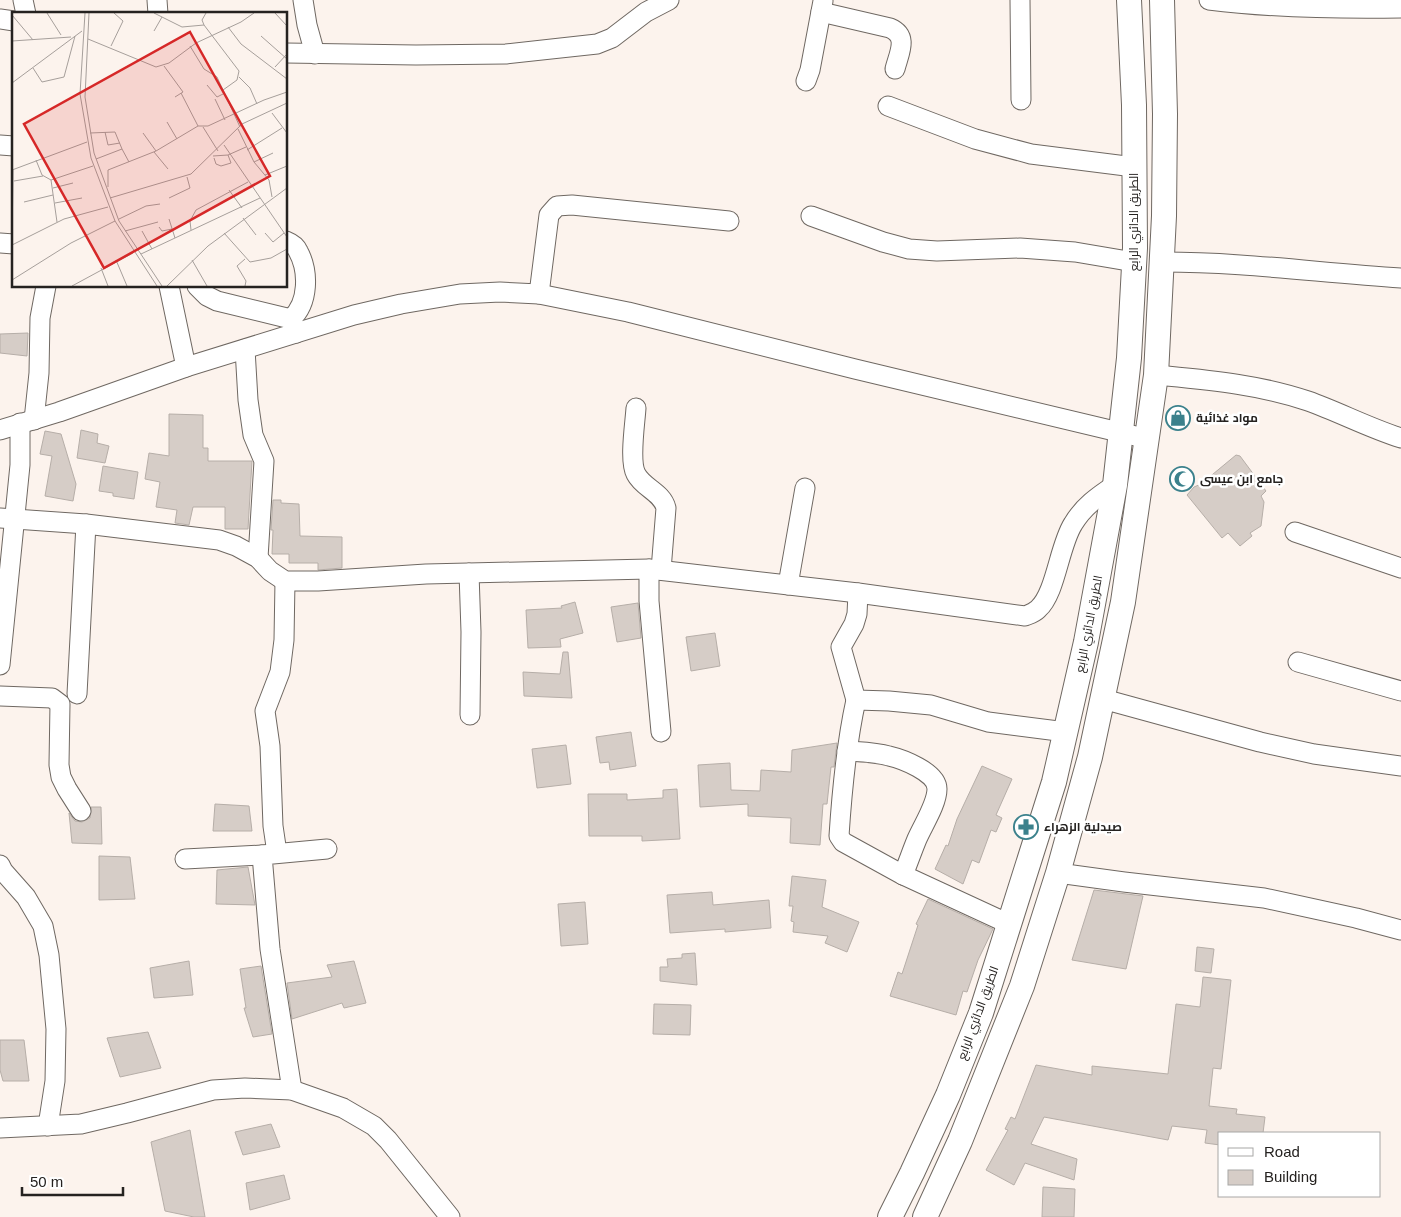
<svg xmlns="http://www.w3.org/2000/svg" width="1401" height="1217" font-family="Helvetica,Cairo,sans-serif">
  <rect width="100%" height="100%" fill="#fcf3ed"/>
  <g fill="#d6cdc7" stroke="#b6aea8">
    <path d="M28,333L27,356L0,353V334Z"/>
    <path d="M169,414L203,415V448H208V461H252L248,529H225V507H193L189,525L175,523L177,510L156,507L160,482L145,479L149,453L169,456Z"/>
    <path d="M81,430L98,434L97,443L109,446L105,463L77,458Z"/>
    <path d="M45,431L61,434L76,484L73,501L45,496L52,456L40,454Z"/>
    <path d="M1236,455L1240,456L1266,491L1261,496L1264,502L1261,526L1250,533L1252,536L1240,546L1228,533L1222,538L1187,495L1194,487L1201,484Z"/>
    <path d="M103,466L138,472L134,499L113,496V493L99,491Z"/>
    <path d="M273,500H281V503L299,504L300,536L342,537V568L318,570V563H289V554H272L273,530H271Z"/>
    <path d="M575,602L583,633L560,639L561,647L528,648L526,610L562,608L561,606Z"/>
    <path d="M638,603L641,638L617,642L611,607Z"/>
    <path d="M715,633L720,666L691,671L686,637Z"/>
    <path d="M563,652H568L572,698L524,696L523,672L560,674Z"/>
    <path d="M631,732L636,766L610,770L609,762L600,763L596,737Z"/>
    <path d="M837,743L834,767H831L827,804H823L820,845L790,843L791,818L748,816V804L700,807L698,765L730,763L731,790L760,791L761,770L791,772L792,750Z"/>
    <path d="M566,745L571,784L537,788L532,749Z"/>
    <path d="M982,766L1012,779L996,815L1002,818L996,832L991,830L979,863L972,860L963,884L935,869L946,845L948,846L957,819Z"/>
    <path d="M677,789L680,839L642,841V836H589L588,794H627V800L663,798V790Z"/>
    <path d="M215,804L249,806L252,831H213Z"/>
    <path d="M91,807H101L102,844L72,843L69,813L75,821L82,822L90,818Z"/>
    <path d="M99,856L130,857L135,899L99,900Z"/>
    <path d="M248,867L255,905L216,904L217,870Z"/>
    <path d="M792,876L826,880L822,907L859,922L847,952L825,943L828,936L793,932L794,922L791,921L793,906H789Z"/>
    <path d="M1094,890L1143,896L1126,969L1072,960Z"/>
    <path d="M712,892L713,905L769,900L771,928L725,932V929L670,933L667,895Z"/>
    <path d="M928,899L993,929L978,960L967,992L963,991L956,1015L890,996L898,972L902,974L918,925L916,924Z"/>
    <path d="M585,902L588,944L561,946L558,904Z"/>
    <path d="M1197,947L1214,949L1211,973L1195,971Z"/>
    <path d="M695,953L697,985L660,981V967H668L667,959L682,958V954Z"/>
    <path d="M189,961L193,995L154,998L150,968Z"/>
    <path d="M354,961L366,1003L344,1008L342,1003L292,1019L287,983L332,977L327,965Z"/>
    <path d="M261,966L272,1034L253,1037L244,1008H246L240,969Z"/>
    <path d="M1203,977L1231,980L1221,1069L1213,1068L1209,1106L1237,1109L1236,1114L1265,1117L1263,1133H1220V1145L1205,1143L1207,1130L1172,1126L1168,1140L1044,1117L1031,1144L1077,1159L1074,1180L1025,1163L1014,1185L986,1170L1008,1130L1005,1129L1011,1117L1015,1119L1036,1065L1092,1075V1066L1168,1074L1176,1004L1200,1007Z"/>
    <path d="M654,1004L691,1005L690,1035L653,1034Z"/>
    <path d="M148,1032L161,1068L120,1077L107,1038Z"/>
    <path d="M0,1040H24L29,1081H3L0,1070Z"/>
    <path d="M271,1124L280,1147L243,1155L235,1132Z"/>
    <path d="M190,1130L205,1217H194L165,1211L151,1142Z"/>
    <path d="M284,1175L290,1199L250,1210L246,1183Z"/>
    <path d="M1043,1187L1075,1189L1074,1217H1042Z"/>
  </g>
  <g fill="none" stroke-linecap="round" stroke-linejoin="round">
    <defs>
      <g id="minor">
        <path d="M23,0L26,14"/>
        <path d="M157,0L158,14"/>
        <path d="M303,0L307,25L315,54"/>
        <path d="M1020,0L1021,100"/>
        <path d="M1209,0C1273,8 1336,9 1401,8"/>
        <path d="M821,12L890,28C909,36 899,53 895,69"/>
        <path d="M0,19L14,21"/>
        <path d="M286,53L416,55L506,54L597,44L612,38L646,12L669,0"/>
        <path d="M806,81L810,70L823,1"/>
        <path d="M888,106L975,139L1031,154L1134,167"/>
        <path d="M0,145L14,146"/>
        <path d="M811,216L883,242L909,249L937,251L1020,248L1075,252L1134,262"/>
        <path d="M286,241C291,243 296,246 298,251C309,271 309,303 291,319"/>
        <path d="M0,243L14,244"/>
        <path d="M1163,262C1243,262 1321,273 1401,278"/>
        <path d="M169,286L186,367"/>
        <path d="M197,286L207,296L217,301L291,319L296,333"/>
        <path d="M539,294L549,215L557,206L572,205L729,221"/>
        <path d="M245,349L248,400L253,435L264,461L258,558"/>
        <path d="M1156,375C1207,380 1258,384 1308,401C1339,412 1369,428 1401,438"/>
        <path d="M636,408C635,424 629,461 636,474C643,488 662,492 666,508L661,570"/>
        <path d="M34,420L39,373L40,318L46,286"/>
        <path d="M0,430L59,412L186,367L354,315L401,304L460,294L500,292L539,294L628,312L855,369L1148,439"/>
        <path d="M0,518L86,524L219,540L236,546L258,558L270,571L285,581H318L426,574L649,569L858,593L1025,616C1030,614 1034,613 1038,609C1056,593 1059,546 1073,524C1083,507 1098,496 1115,485"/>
        <path d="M1295,532L1401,568"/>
        <path d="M649,569V601L661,732"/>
        <path d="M469,573L471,632L470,715"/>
        <path d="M788,585L805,488"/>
        <path d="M858,593L857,614L854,624L841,647L856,700L889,701L931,705L988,722L1066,732"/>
        <path d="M1298,662L1401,691"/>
        <path d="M0,665L20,465V423"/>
        <path d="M77,694L86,524"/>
        <path d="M0,696L52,698L60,704L59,765L61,777L67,789L81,811"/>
        <path d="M1103,699L1260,742L1314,754L1401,766"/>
        <path d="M856,700C846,745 842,790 839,836L843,842L903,875L1009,924"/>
        <path d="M847,751C860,752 875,752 889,756C902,759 937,772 937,789C937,804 923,825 917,839C912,851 908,863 903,875"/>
        <path d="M277,853L273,826L270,746L265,711L280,672L284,640L285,581"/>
        <path d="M185,859L262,855"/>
        <path d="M0,865L3,871L26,897L43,926L49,955L56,1029L55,1081L48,1126"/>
        <path d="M1058,873L1124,882L1264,898L1356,918L1401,930"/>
        <path d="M292,1090L270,949L262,855L327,849"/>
        <path d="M0,1128L81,1124L127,1113L213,1090L245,1088L292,1090L343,1108L374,1126L388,1140L450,1217"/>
      </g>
      <g id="major">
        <path d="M890,1217L912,1173L948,1095L981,1013L1054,782L1086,642L1115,485L1129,358L1135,248L1134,105L1129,0"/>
        <path d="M925,1217L960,1141L1022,986L1058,873L1090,757L1123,602L1156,375L1164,216L1165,114L1162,0"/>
      </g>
    </defs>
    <use href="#minor" stroke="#6f6862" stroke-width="21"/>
    <use href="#major" stroke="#6f6862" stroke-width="26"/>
    <use href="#minor" stroke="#fff" stroke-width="19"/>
    <use href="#major" stroke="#fff" stroke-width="24"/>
  </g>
  <defs>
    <symbol id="shop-ring" viewBox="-11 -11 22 22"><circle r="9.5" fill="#fff" stroke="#3b818c" stroke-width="1.5"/><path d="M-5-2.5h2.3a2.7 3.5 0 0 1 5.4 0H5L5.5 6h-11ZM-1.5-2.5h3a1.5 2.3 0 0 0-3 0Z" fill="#3b818c"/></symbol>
    <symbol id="mosque-ring" viewBox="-11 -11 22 22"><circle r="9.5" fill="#fff" stroke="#3b818c" stroke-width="1.5"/><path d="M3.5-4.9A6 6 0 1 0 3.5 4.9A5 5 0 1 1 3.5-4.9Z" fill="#3b818c"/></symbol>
    <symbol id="pharmacy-ring" viewBox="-11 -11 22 22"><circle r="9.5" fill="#fff" stroke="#3b818c" stroke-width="1.5"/><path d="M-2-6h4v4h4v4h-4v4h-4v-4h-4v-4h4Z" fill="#3b818c"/></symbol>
  </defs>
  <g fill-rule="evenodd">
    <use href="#shop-ring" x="1164" y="404" width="28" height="28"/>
    <use href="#mosque-ring" x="1168" y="465" width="28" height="28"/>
    <use href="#pharmacy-ring" x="1012" y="813" width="28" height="28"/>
  </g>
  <g text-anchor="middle" stroke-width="5" stroke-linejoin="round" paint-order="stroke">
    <g font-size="12" fill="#252220" stroke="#fff">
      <text transform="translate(1134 222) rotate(-90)" y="4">الطريق الدائري الرابع</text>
      <text transform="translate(1089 624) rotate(-79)" y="4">الطريق الدائري الرابع</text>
      <text transform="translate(978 1013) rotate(-70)" y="4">الطريق الدائري الرابع</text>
    </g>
    <g font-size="12" font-weight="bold" fill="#252220" stroke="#fff" text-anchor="start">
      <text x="1196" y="422">مواد غذائية</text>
      <text x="1200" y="483">جامع ابن عيسى</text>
      <text x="1044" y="831">صيدلية الزهراء</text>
    </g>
  </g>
  <g transform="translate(12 12)">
    <rect width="275" height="275" fill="#fcf3ed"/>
    <path fill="none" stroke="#a69f9b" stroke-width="1" d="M35,1L49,23M73,1L68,82L79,146L103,209L145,274M77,1L73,85L82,141L107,209L150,274M142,1L170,15L192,13M194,1L190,8L192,13L227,59L225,68L211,78M263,1L275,14M0,3L21,28M216,15L229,32L275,67M142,19L150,5M249,24L275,47M76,27L144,55L157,51L184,31L229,10L242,1M0,29L59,25M99,34L111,9L102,1M178,34L192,57L205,65L228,115M152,54L171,80L163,85M263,55L275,42M21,56L30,70L52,65L63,24M227,65L238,76L245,92M0,71L70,19M195,73L205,85L213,81M169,81L186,114M203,87L213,108M260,101L275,121M155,110L165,127M191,115L206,139M226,117L242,150L257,168L260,185M93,120L96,133L108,131M78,121L103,120L110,137M131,121L144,139M212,133L275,225M235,138L270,116M142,140L156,157M201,144L216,143L234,135M202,146L204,152L209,154L219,151L216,143M84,147L110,137L117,150M24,148L30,163L39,168M242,150L261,141M0,158L75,130M253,163L275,154M39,168L81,154M39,168L45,210M2,169L31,164M96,175V158L144,139L186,114H196L252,88L275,80M41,176L61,171M217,178L230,196M98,186L179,162L230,112L275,91M157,186L178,176L175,165M12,190L41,183M43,191L70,186M231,206L244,223M107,207L134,194L148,192M157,207L163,226M147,215L150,219L160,217M179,218L178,209L184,198L236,170M113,219L146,210M130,219L140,237M212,221L238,250L259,246L275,237M253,221L261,230L272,221M0,233L52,207L96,195M0,233L1,158M129,242L248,186M233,247L225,254L234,269L233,274M104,248L115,274M180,248L195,274M89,256L96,274M0,268L59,231L103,209M60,274L121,241M155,274L196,234L275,176"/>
    <path fill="#d62828" fill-opacity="0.15" stroke="#d62828" stroke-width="2.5" d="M178,20L258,164L92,256L12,112Z"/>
    <rect width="275" height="275" fill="none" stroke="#252220" stroke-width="2.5"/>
  </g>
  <rect x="1218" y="1132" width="162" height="65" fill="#ffffff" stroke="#a8a7a6"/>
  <rect x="1228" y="1148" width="25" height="8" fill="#ffffff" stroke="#a8a7a6"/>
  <text x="1264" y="1157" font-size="15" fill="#252220">Road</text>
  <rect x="1228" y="1170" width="25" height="15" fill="#d6cdc7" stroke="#a8a7a6"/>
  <text x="1264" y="1182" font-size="15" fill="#252220">Building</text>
  <path d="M22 1187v8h101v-8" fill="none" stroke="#252220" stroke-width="2.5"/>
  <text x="30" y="1187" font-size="15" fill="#252220" stroke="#ffffff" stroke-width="4" paint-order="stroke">50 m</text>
</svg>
